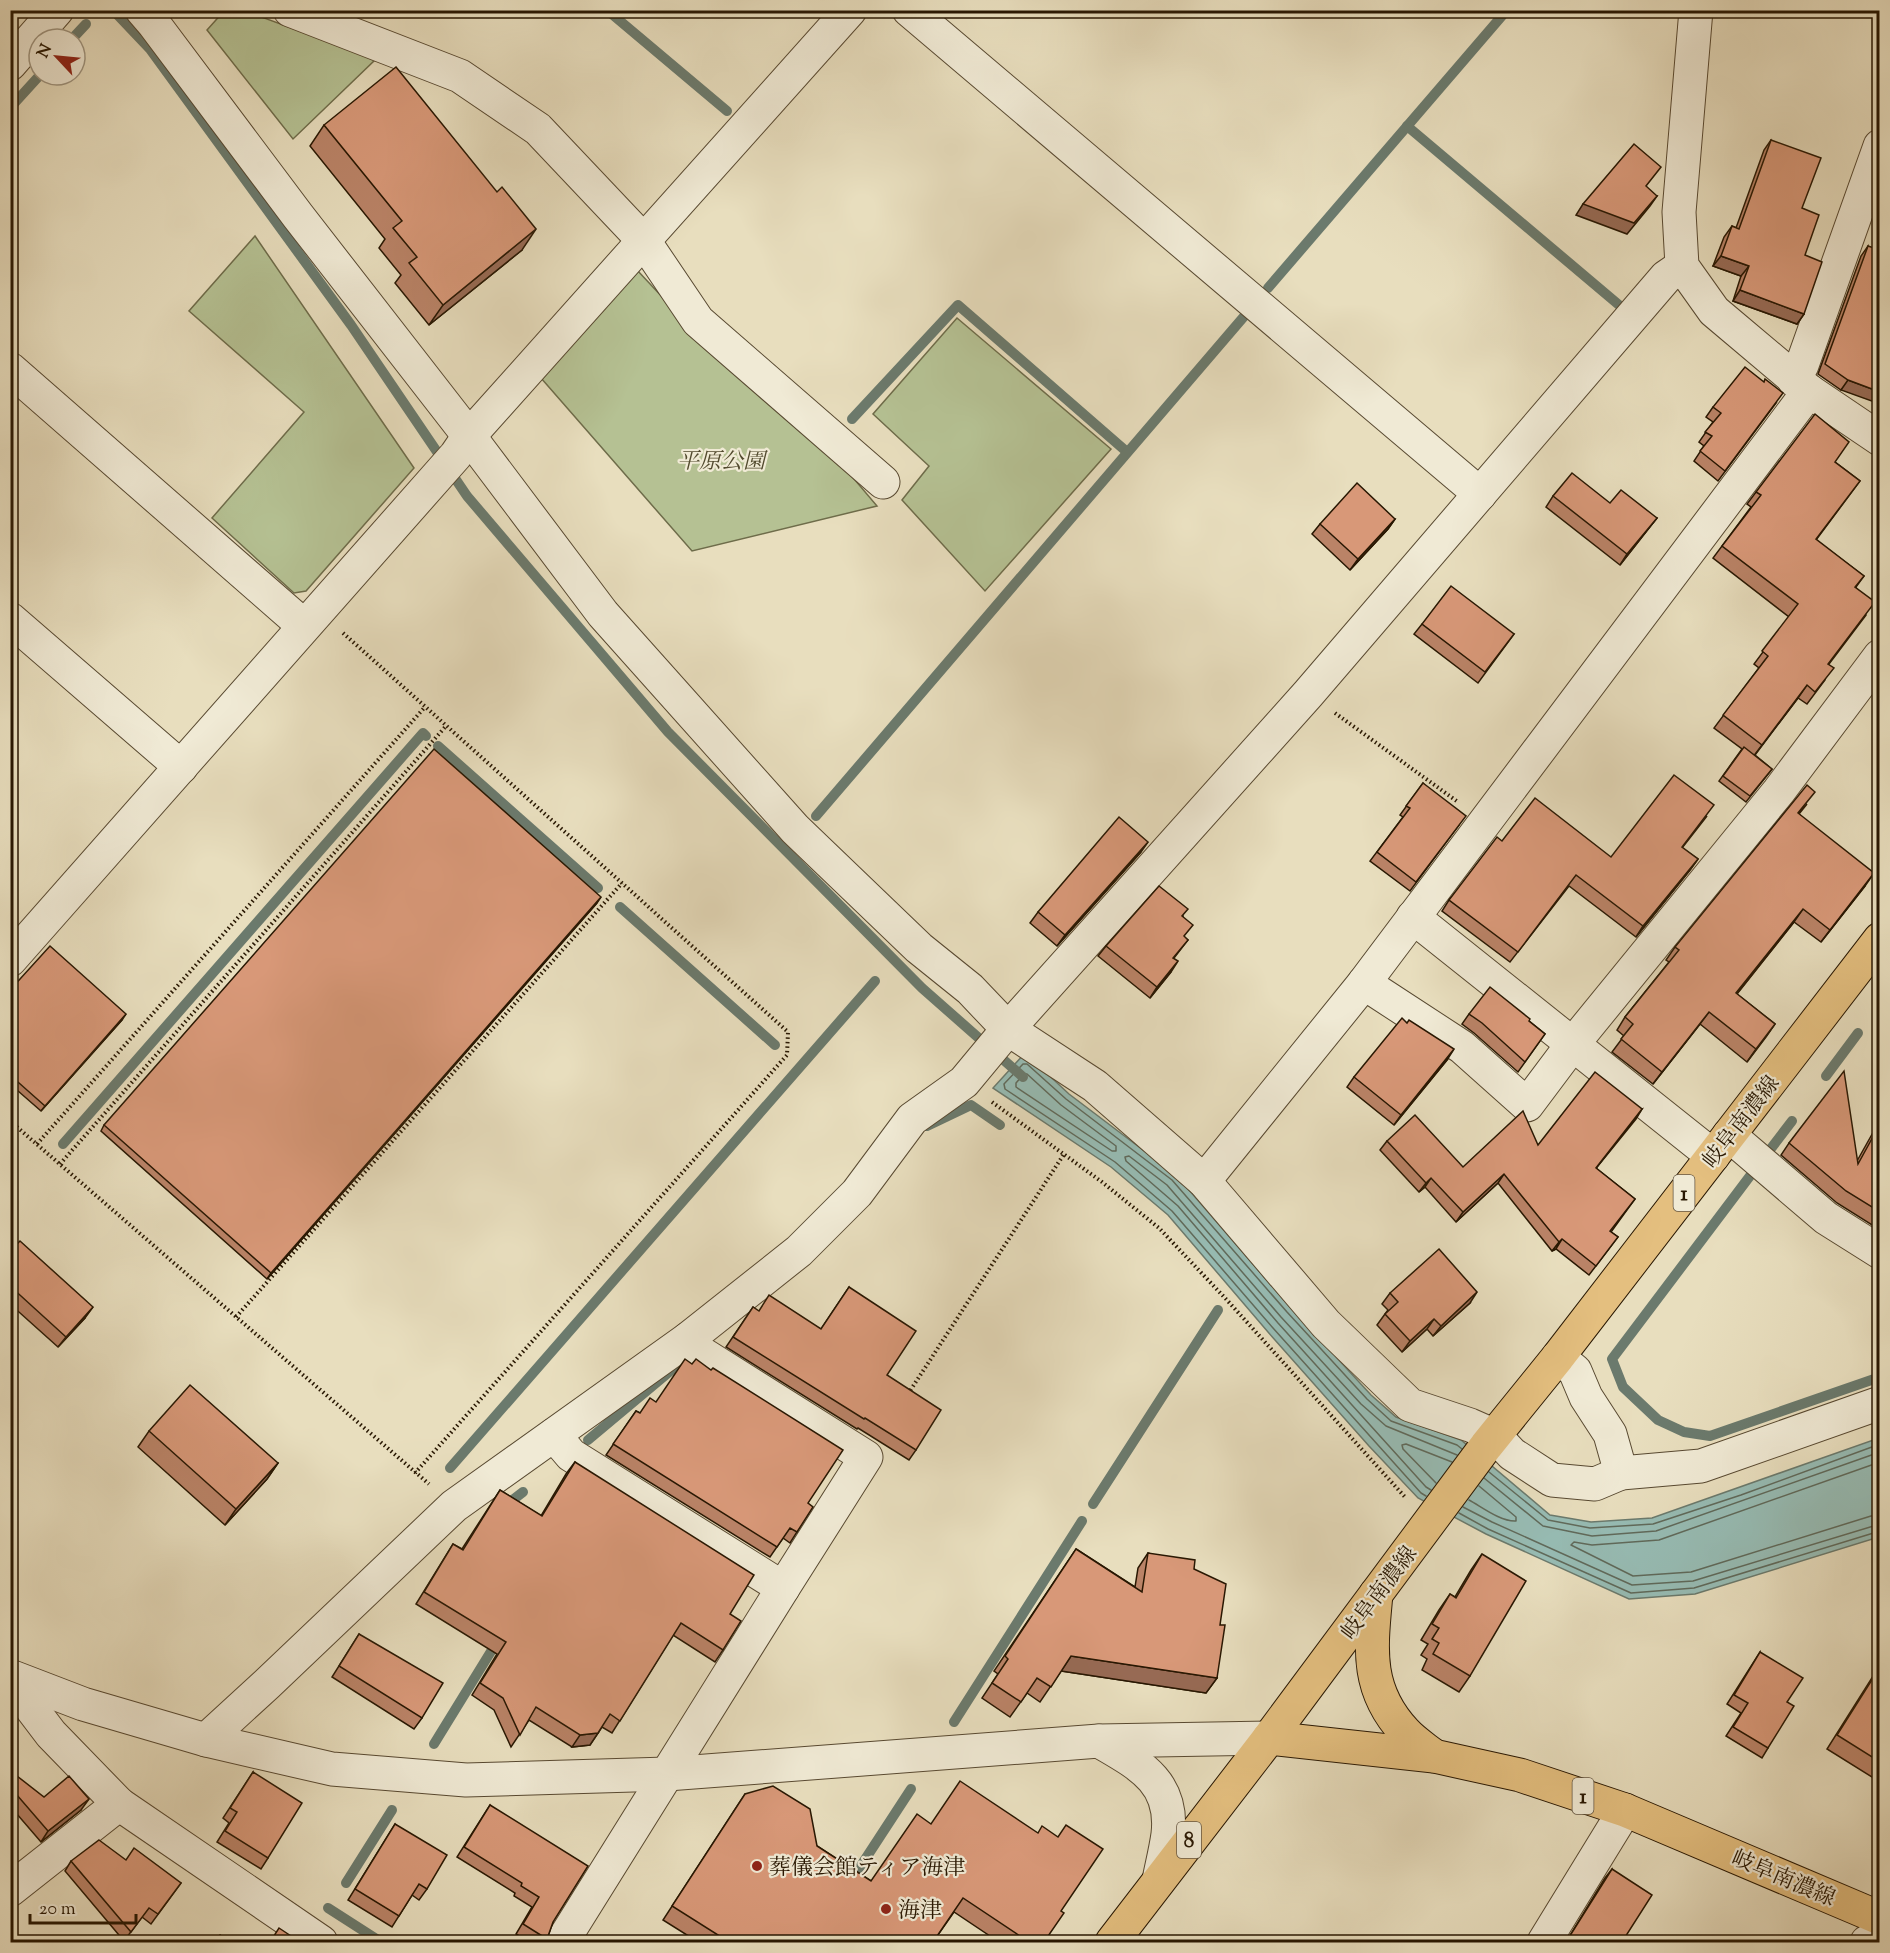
<svg xmlns="http://www.w3.org/2000/svg" width="1890" height="1953" font-family="'Sorts Mill Goudy','Noto Serif JP',serif">
  <rect width="100%" height="100%" fill="#e8debe"/>
  <filter id="stains"><feTurbulence type="fractalNoise" baseFrequency=".00333" numOctaves="4"/><feColorMatrix values="0 0 0 0 .2 0 0 0 0 .09 0 0 0 0 .02 0 0 0 .5 -.17"/></filter>
  <radialGradient id="worn" r=".72"><stop offset=".6" stop-color="#630" stop-opacity="0"/><stop offset="1" stop-color="#630" stop-opacity=".3"/></radialGradient>
  <g fill="#b5c193" stroke="#6e6c4a" stroke-width="1.5">
    <path d="M224,11H245L376,59L293,139L207,30Z"/>
    <path d="M255,236L414,468L306,591L294,593L212,518L304,412L189,311Z"/>
    <path d="M637,270L680,316L816,434L877,506L692,551L541,378Z"/>
    <path d="M957,318L1111,449L985,591L902,500L929,466L873,414Z"/>
  </g>
  <path fill="#97bcb4" stroke="#6b7a6d" stroke-width="1.5" d="M1025,1053L1069,1094L1176,1175L1291,1308L1371,1395L1396,1417L1461,1440L1550,1515L1591,1522L1652,1518L1879,1438V1537L1695,1594L1629,1599L1486,1534L1418,1498L1369,1446L1268,1332L1168,1215L1111,1167L993,1088Z"/>
  <g fill="none" stroke-linecap="round" stroke-linejoin="round">
    <g stroke="#606a5b" stroke-width="1.5">
      <path d="M1024,1074H1027L1061,1105L1116,1146V1151H1112L1016,1087V1083Z"/>
      <path d="M1880,1462L1659,1540L1592,1545L1574,1542L1571,1545L1633,1576L1691,1572L1871,1516L1880,1515"/>
      <path d="M1489,1472L1548,1520L1590,1528L1653,1524L1741,1495L1880,1444"/>
      <path d="M1484,1478L1543,1526L1592,1536L1656,1531L1880,1452"/>
      <path d="M1436,1483L1403,1449L1402,1445L1406,1444L1452,1462"/>
      <path d="M1431,1490L1426,1487L1278,1323L1178,1206L1126,1161L1125,1157L1129,1156L1167,1185L1281,1317L1361,1404L1386,1426L1457,1455"/>
      <path d="M1426,1496L1421,1493L1273,1328L1172,1211L1115,1162L1005,1089L1004,1084L1023,1064H1027L1066,1099L1172,1180L1287,1312L1367,1399L1391,1421L1457,1445L1462,1449"/>
      <path d="M1469,1500C1482,1507 1501,1522 1516,1521V1517L1479,1486"/>
      <path d="M1463,1507L1492,1522L1632,1585L1693,1581L1880,1524"/>
      <path d="M1459,1513L1488,1529L1631,1593L1694,1588L1880,1531"/>
    </g>
    <g stroke="#6b7a6d" stroke-width="10">
      <path d="M113,10L150,49L351,325L467,496L668,732L922,988L1023,1077"/>
      <path d="M607,10L727,111"/>
      <path d="M72,39L86,24"/>
      <path d="M10,108L40,75"/>
      <path d="M1407,126L1619,305"/>
      <path d="M1268,288L1507,10"/>
      <path d="M852,419L958,305L1127,452"/>
      <path d="M438,746L598,888"/>
      <path d="M816,816L1247,313"/>
      <path d="M620,907L775,1045"/>
      <path d="M1826,1076L1858,1033"/>
      <path d="M927,1126L971,1105L1000,1125"/>
      <path d="M63,1144L423,733L426,736"/>
      <path d="M1766,1155L1792,1121"/>
      <path d="M1753,1172L1612,1359L1623,1387L1658,1420L1684,1432L1710,1436L1880,1377"/>
      <path d="M588,1440L680,1363"/>
      <path d="M450,1468L875,981"/>
      <path d="M1093,1504L1218,1310"/>
      <path d="M516,1506L510,1502L523,1492"/>
      <path d="M954,1722L1082,1521"/>
      <path d="M434,1744L498,1640"/>
      <path d="M346,1883L392,1810"/>
      <path d="M849,1884L911,1789"/>
      <path d="M328,1908L381,1942"/>
    </g>
    <defs>
      <g id="minor">
        <path d="M142,10L154,24L298,216L469,436L603,614L795,829L919,948L970,989L1008,1029L1095,1086L1204,1181L1326,1324L1410,1405L1470,1425L1495,1436L1512,1454L1552,1480L1595,1484L1621,1473"/>
        <path d="M290,10L460,76L538,129L644,241L698,321L883,482"/>
        <path d="M909,10L1480,494"/>
        <path d="M1696,10L1679,212L1682,266L1714,311L1809,391L1880,439"/>
        <path d="M10,64L57,10"/>
        <path d="M10,369L304,626"/>
        <path d="M1794,380L1802,365L1880,146"/>
        <path d="M10,619L181,767"/>
        <path d="M1413,917L1713,1156"/>
        <path d="M10,960L456,455L469,436L850,10"/>
        <path d="M1364,983L1462,1047L1527,1105L1572,1045L1779,791L1880,656"/>
        <path d="M1729,1135L1826,1218L1880,1252"/>
        <path d="M1204,1181L1364,983L1809,391"/>
        <path d="M1558,1357L1575,1371L1586,1397L1610,1434L1621,1473L1701,1466L1880,1403"/>
        <path d="M554,1435L571,1455L783,1588L866,1457L701,1353L688,1339"/>
        <path d="M10,1676L83,1704L206,1740L332,1769L466,1780L667,1774L1099,1741L1269,1738"/>
        <path d="M10,1680L51,1734L119,1804L321,1942"/>
        <path d="M206,1740L267,1684L454,1506L688,1339L799,1251L857,1193L912,1119L964,1082L1008,1029L1308,694L1666,277L1682,266"/>
        <path d="M1099,1741C1138,1764 1174,1781 1168,1834C1166,1849 1162,1865 1159,1880"/>
        <path d="M10,1890L119,1804"/>
        <path d="M562,1942L783,1588"/>
        <path d="M1544,1942L1625,1810"/>
        <path d="M1867,1942L1880,1936"/>
      </g>
      <g id="major">
        <path d="M1376,1594C1371,1648 1365,1689 1405,1732C1413,1741 1424,1748 1434,1756"/>
        <path d="M1269,1738L1434,1756L1520,1775L1625,1810L1880,1918"/>
        <path d="M1112,1942L1269,1738L1486,1446L1558,1357L1880,939"/>
      </g>
    </defs>
    <use href="#minor" stroke="#584931" stroke-width="35"/>
    <use href="#major" stroke="#281702" stroke-width="35"/>
    <g stroke="#281702" stroke-width="4" stroke-dasharray="1.5 3" stroke-linecap="butt">
      <path d="M343,633L788,1032L787,1055L415,1473"/>
      <path d="M1335,713L1458,802"/>
      <path d="M992,1102L1102,1182L1159,1228L1226,1299L1405,1497"/>
      <path d="M10,1121L429,1484"/>
      <path d="M37,1144L425,707"/>
      <path d="M60,1164L446,726"/>
      <path d="M236,1317L622,883"/>
      <path d="M908,1394L1064,1154"/>
    </g>
    <use href="#minor" stroke="#f0ead5" stroke-width="33"/>
    <use href="#major" stroke="#e4bf7f" stroke-width="33"/>
  </g>
  <g fill="#ba8367" stroke="#281702" stroke-width="1.5">
    <path d="M324,125L522,250L429,325L395,283L401,275L379,248L385,239L310,146Z"/>
    <path d="M1771,140L1802,208L1805,255L1804,314L1797,324L1733,301L1741,276L1713,266L1724,237L1732,226L1736,228L1764,150Z"/>
    <path d="M1868,246L1880,349L1841,390L1818,374L1861,256Z"/>
    <path d="M1776,403L1718,481L1694,461L1704,446L1699,442L1713,422L1706,417L1713,407Z"/>
    <path d="M1835,462L1860,481L1816,540L1864,576L1856,587L1866,615L1829,664L1825,680L1807,704L1798,698L1755,755L1772,769L1746,802L1719,781L1742,749L1714,728L1759,668L1754,664L1789,617L1713,558L1751,507L1747,504L1756,492Z"/>
    <path d="M1553,496L1610,503L1657,518L1620,565L1546,507Z"/>
    <path d="M1395,519L1388,529L1350,570L1312,534L1320,524Z"/>
    <path d="M1422,624L1514,634L1478,683L1414,634Z"/>
    <path d="M1423,783L1459,825L1410,891L1370,861L1403,817L1400,815Z"/>
    <path d="M1807,804L1799,814L1865,886L1821,942L1794,922L1737,994L1775,1024L1747,1062L1700,1024L1653,1084L1612,1052L1624,1036L1617,1030L1625,1017L1669,962L1666,960L1675,947Z"/>
    <path d="M1707,816L1682,848L1698,859L1690,870L1636,937L1569,886L1510,962L1442,911L1449,900L1502,841L1611,857Z"/>
    <path d="M1141,852L1057,946L1030,923L1038,912Z"/>
    <path d="M597,903L267,1279L101,1131L104,1125Z"/>
    <path d="M1183,916L1184,937L1188,940L1174,958L1171,972L1150,998L1098,956L1106,946Z"/>
    <path d="M10,990L122,1020L41,1111L10,1084Z"/>
    <path d="M1469,1014L1529,1021L1545,1034L1518,1072L1474,1033L1462,1024Z"/>
    <path d="M1447,1060L1394,1125L1347,1087L1354,1077Z"/>
    <path d="M1642,1109L1596,1168L1635,1199L1611,1232L1618,1237L1589,1275L1556,1249L1552,1251L1498,1183L1456,1222L1425,1187L1419,1192L1380,1150L1387,1141L1463,1167L1538,1145Z"/>
    <path d="M1880,1120V1230L1837,1203L1781,1155L1789,1143L1857,1161Z"/>
    <path d="M10,1251L85,1318L58,1347L10,1304Z"/>
    <path d="M849,1287L887,1375L916,1450L909,1460L858,1428L857,1429L726,1347L753,1307L758,1311L821,1329Z"/>
    <path d="M1390,1293L1470,1303L1433,1336L1427,1329L1402,1352L1377,1325L1385,1314L1388,1310L1382,1304Z"/>
    <path d="M636,1411L808,1503L797,1532L790,1543L783,1538L770,1557L606,1455Z"/>
    <path d="M149,1431L278,1463L267,1479L225,1525L138,1447Z"/>
    <path d="M575,1462L730,1614L723,1650L715,1662L673,1635L612,1733L602,1727L590,1745L572,1747L529,1720L511,1747L494,1710L472,1695L497,1654L416,1604L453,1544L462,1549L500,1490L541,1516L566,1474Z"/>
    <path d="M1076,1549L1135,1587L1138,1568L1148,1553L1194,1569L1220,1625L1217,1678L1206,1693L1061,1671L1040,1702L1027,1693L1010,1717L982,1698L998,1674L994,1671Z"/>
    <path d="M1482,1554L1470,1676L1459,1692L1422,1670L1427,1659L1421,1655L1428,1644L1421,1640L1439,1610L1450,1594L1455,1597L1471,1570Z"/>
    <path d="M359,1634L422,1718L414,1729L332,1677Z"/>
    <path d="M1760,1652L1768,1748L1762,1758L1726,1736L1741,1713L1727,1704Z"/>
    <path d="M1880,1665V1782L1827,1749Z"/>
    <path d="M253,1772L268,1858L261,1869L217,1842L229,1823L223,1818Z"/>
    <path d="M10,1783L44,1797L81,1810L41,1842L10,1806Z"/>
    <path d="M745,1794L817,1846L871,1881L1061,1911L1044,1942H999L954,1912L933,1942H698L663,1920Z"/>
    <path d="M490,1805L553,1922L547,1939L544,1942H529L516,1934L532,1907L514,1896L515,1893L457,1857Z"/>
    <path d="M395,1824L427,1889L419,1900L412,1895L392,1927L348,1900Z"/>
    <path d="M126,1860L181,1883L151,1924L142,1917L124,1941L65,1871L71,1861Z"/>
    <path d="M1612,1869L1622,1942H1566L1605,1878Z"/>
  </g>
  <g fill="#976a54" stroke="#281702" stroke-width="1.5">
    <path d="M1657,196L1650,206L1627,234L1576,215L1583,204Z"/>
    <path d="M536,229L522,250L429,325L443,305Z"/>
    <path d="M1721,256L1749,266L1741,276L1713,266Z"/>
    <path d="M1740,290L1804,314L1797,324L1733,301Z"/>
    <path d="M1848,380L1880,392V404L1841,390Z"/>
    <path d="M1657,518L1649,528L1620,565L1627,554Z"/>
    <path d="M1395,519L1388,529L1350,570L1358,559Z"/>
    <path d="M1807,685L1798,698L1753,757Z"/>
    <path d="M1148,842L1141,852L1057,946L1065,935Z"/>
    <path d="M1698,859L1690,870L1636,937L1643,926Z"/>
    <path d="M1874,873L1865,886L1821,942L1830,930Z"/>
    <path d="M601,897L597,903L267,1279L271,1273Z"/>
    <path d="M1803,909L1794,922L1727,1006L1736,993Z"/>
    <path d="M1178,961L1171,972L1150,998L1157,987Z"/>
    <path d="M1709,1012L1700,1024L1653,1084L1662,1072Z"/>
    <path d="M126,1014L122,1020L41,1111L45,1106Z"/>
    <path d="M1775,1024L1766,1037L1747,1062L1756,1049Z"/>
    <path d="M1454,1049L1447,1060L1394,1125L1401,1115Z"/>
    <path d="M1642,1109L1636,1119L1589,1177L1596,1168Z"/>
    <path d="M1504,1174L1498,1183L1456,1222L1463,1212Z"/>
    <path d="M1431,1178L1425,1187L1419,1192L1426,1183Z"/>
    <path d="M1562,1239L1556,1249L1552,1251L1559,1242Z"/>
    <path d="M1477,1292L1470,1303L1433,1336L1441,1326Z"/>
    <path d="M93,1307L85,1318L58,1347L66,1337Z"/>
    <path d="M1434,1319L1427,1329L1402,1352L1410,1341Z"/>
    <path d="M278,1463L267,1479L225,1525L236,1509Z"/>
    <path d="M1071,1656L1217,1678L1206,1693L1061,1671Z"/>
    <path d="M598,1733L590,1745L572,1747L580,1735Z"/>
    <path d="M89,1799L81,1810L41,1842L48,1831Z"/>
  </g>
  <g fill="#d89878" stroke="#281702" stroke-width="1.5">
    <path d="M396,67L497,192L502,187L536,229L443,305L409,263L417,257L393,228L402,221L324,125Z"/>
    <path d="M1771,140L1821,158L1802,208L1819,215L1805,255L1822,262L1804,314L1740,290L1749,266L1721,256L1732,226L1739,229Z"/>
    <path d="M1634,144L1661,167L1646,186L1657,196L1634,223L1583,204Z"/>
    <path d="M1868,246L1880,250V349L1876,357L1880,358V392L1848,380L1825,364Z"/>
    <path d="M1745,367L1764,382L1765,379L1783,393L1725,471L1700,451L1712,436L1705,432L1721,413L1713,407Z"/>
    <path d="M1815,414L1849,442L1835,462L1860,481L1816,539L1864,576L1855,587L1875,602L1828,664L1834,668L1815,692L1807,685L1762,745L1723,715L1768,656L1762,651L1798,604L1722,546L1761,495L1756,492Z"/>
    <path d="M1572,473L1610,503L1621,490L1657,518L1627,554L1553,496Z"/>
    <path d="M1357,483L1395,519L1358,559L1320,524Z"/>
    <path d="M1451,586L1514,634L1485,672L1422,624Z"/>
    <path d="M1744,747L1772,769L1750,796L1723,776Z"/>
    <path d="M434,749L601,897L271,1273L104,1125Z"/>
    <path d="M1674,775L1714,805L1682,847L1698,859L1643,926L1576,875L1518,952L1449,900L1497,837L1502,841L1535,798L1611,857Z"/>
    <path d="M1423,783L1466,816L1416,882L1377,852L1410,808L1406,806Z"/>
    <path d="M1807,785L1815,792L1798,813L1874,873L1830,930L1803,909L1736,993L1775,1024L1756,1049L1709,1012L1662,1072L1621,1039L1633,1024L1625,1017L1679,950L1675,947Z"/>
    <path d="M1119,817L1148,842L1065,935L1038,912Z"/>
    <path d="M1159,886L1188,909L1182,916L1193,925L1184,936L1188,940L1173,958L1178,961L1157,987L1106,946Z"/>
    <path d="M50,946L126,1014L45,1106L10,1075V990Z"/>
    <path d="M1490,987L1530,1019L1529,1021L1545,1034L1525,1062L1482,1023L1469,1014Z"/>
    <path d="M1402,1018L1407,1023L1409,1020L1454,1049L1401,1115L1354,1077Z"/>
    <path d="M1844,1071L1858,1164L1880,1124V1212L1846,1191L1789,1143Z"/>
    <path d="M1595,1072L1642,1109L1596,1168L1635,1199L1610,1231L1618,1237L1596,1266L1562,1239L1559,1242L1504,1174L1463,1212L1431,1178L1426,1183L1387,1141L1415,1115L1463,1167L1523,1111L1538,1145Z"/>
    <path d="M20,1241L93,1307L66,1337L10,1286V1251Z"/>
    <path d="M1439,1249L1477,1292L1441,1326L1434,1319L1410,1341L1385,1314L1398,1302L1390,1293Z"/>
    <path d="M849,1287L916,1331L887,1375L941,1410L916,1450L865,1418L864,1419L733,1337L753,1307L759,1311L769,1295L821,1329Z"/>
    <path d="M685,1359L692,1364L696,1359L711,1370L713,1368L843,1450L808,1503L813,1507L797,1532L790,1528L777,1547L613,1444L636,1411L640,1413L650,1398L656,1402Z"/>
    <path d="M190,1385L278,1463L236,1509L149,1431Z"/>
    <path d="M575,1462L754,1575L730,1614L741,1621L723,1650L681,1623L620,1721L610,1714L598,1733L580,1735L536,1707L520,1735L503,1698L480,1683L506,1642L424,1592L453,1544L463,1550L500,1490L542,1516Z"/>
    <path d="M1076,1549L1142,1592L1148,1553L1195,1560L1194,1569L1226,1584L1220,1625H1225L1217,1678L1071,1656L1051,1687L1037,1678L1021,1702L992,1683L1008,1659L1005,1656Z"/>
    <path d="M1482,1554L1526,1581L1470,1676L1433,1654L1439,1643L1432,1639L1439,1628L1432,1624L1450,1594L1456,1598Z"/>
    <path d="M359,1634L443,1683L422,1718L339,1666Z"/>
    <path d="M1760,1652L1803,1678L1787,1702L1794,1706L1768,1748L1733,1727L1748,1703L1734,1695Z"/>
    <path d="M1880,1667V1762L1837,1735Z"/>
    <path d="M253,1772L302,1803L268,1858L225,1831L237,1812L230,1808Z"/>
    <path d="M17,1776L44,1797L69,1776L89,1799L48,1831L10,1787V1783Z"/>
    <path d="M960,1781L1038,1833L1042,1826L1058,1837L1066,1825L1103,1849L1061,1911L1064,1913L1044,1942H1029L963,1898L933,1942H729L672,1906L745,1794L773,1786L810,1809L817,1846L871,1881L917,1814L931,1824Z"/>
    <path d="M490,1805L588,1866L553,1922L547,1939L523,1924L539,1897L521,1886L522,1883L464,1847Z"/>
    <path d="M395,1824L447,1855L427,1889L419,1884L399,1916L355,1889Z"/>
    <path d="M99,1840L126,1860L134,1848L181,1883L158,1914L149,1908L131,1932L71,1861Z"/>
    <path d="M1612,1869L1652,1895L1622,1942H1566Z"/>
    <path d="M279,1928L300,1942H270Z"/>
    <path d="M220,1935L231,1942H215Z"/>
  </g>
  <g fill="#8f2418" stroke="#f0ead5" stroke-width="2">
    <circle cx="757" cy="1866" r="6"/>
    <circle cx="886" cy="1909" r="6"/>
  </g>
  <g text-anchor="middle" stroke-width="4.5" stroke-linejoin="round" paint-order="stroke">
    <g fill="#f0ead5" stroke="#645641" stroke-width="1.5">
      <rect x="1673.5" y="1175" width="21" height="36" rx="4.5"/>
      <rect x="1572.5" y="1778" width="21" height="36" rx="4.5"/>
      <rect x="1177" y="1822" width="24" height="36" rx="4.5"/>
    </g>
    <g font-size="21" font-weight="bold" fill="#281702">
      <text x="1684" y="1200">1</text>
      <text x="1583" y="1803">1</text>
      <text x="1189" y="1847">8</text>
    </g>
    <g font-size="22" font-style="italic" fill="#524a2e" stroke="#f0ead5">
      <text x="721" y="468">平原公園</text>
    </g>
    <g font-size="22" fill="#281702" stroke="#f0ead5">
      <text transform="translate(1740 1121) rotate(-52)" y="8">岐阜南濃線</text>
      <text transform="translate(1378 1592) rotate(-53)" y="8">岐阜南濃線</text>
      <text transform="translate(1784 1877) rotate(23)" y="8">岐阜南濃線</text>
    </g>
    <g font-size="22" fill="#281702" stroke="#f0ead5" text-anchor="start">
      <text x="769" y="1874">葬儀会館ティア海津</text>
      <text x="898" y="1917">海津</text>
    </g>
  </g>
  <rect width="1890" height="1953" fill="none" stroke="#e8debe" stroke-width="36"/>
  <rect x="12" y="12" width="1866" height="1929" fill="none" stroke="#281702" stroke-width="3"/>
  <rect x="18" y="18" width="1854" height="1917" fill="none" stroke="#281702" stroke-width="1.5"/>
  <g transform="translate(57 57) rotate(296)"><circle r="28" fill="#f0ead5" stroke="#a09681" stroke-width="1.5"/>
  <path d="M0-4.5L10 22L0 15L-10 22Z" fill="#8f2418"/>
  <text y="-9" font-size="16" font-weight="bold" text-anchor="middle" fill="#281702">N</text>
  </g>
  <path d="M30 1914v9h106v-9" fill="none" stroke="#281702" stroke-width="3"/>
  <text x="39" y="1914" font-size="18" fill="#281702" stroke="#f0ead5" stroke-width="4.5" paint-order="stroke">20 m</text>
  <rect width="100%" height="100%" filter="url(#stains)"/>
  <rect width="100%" height="100%" fill="url(#worn)"/>
</svg>
